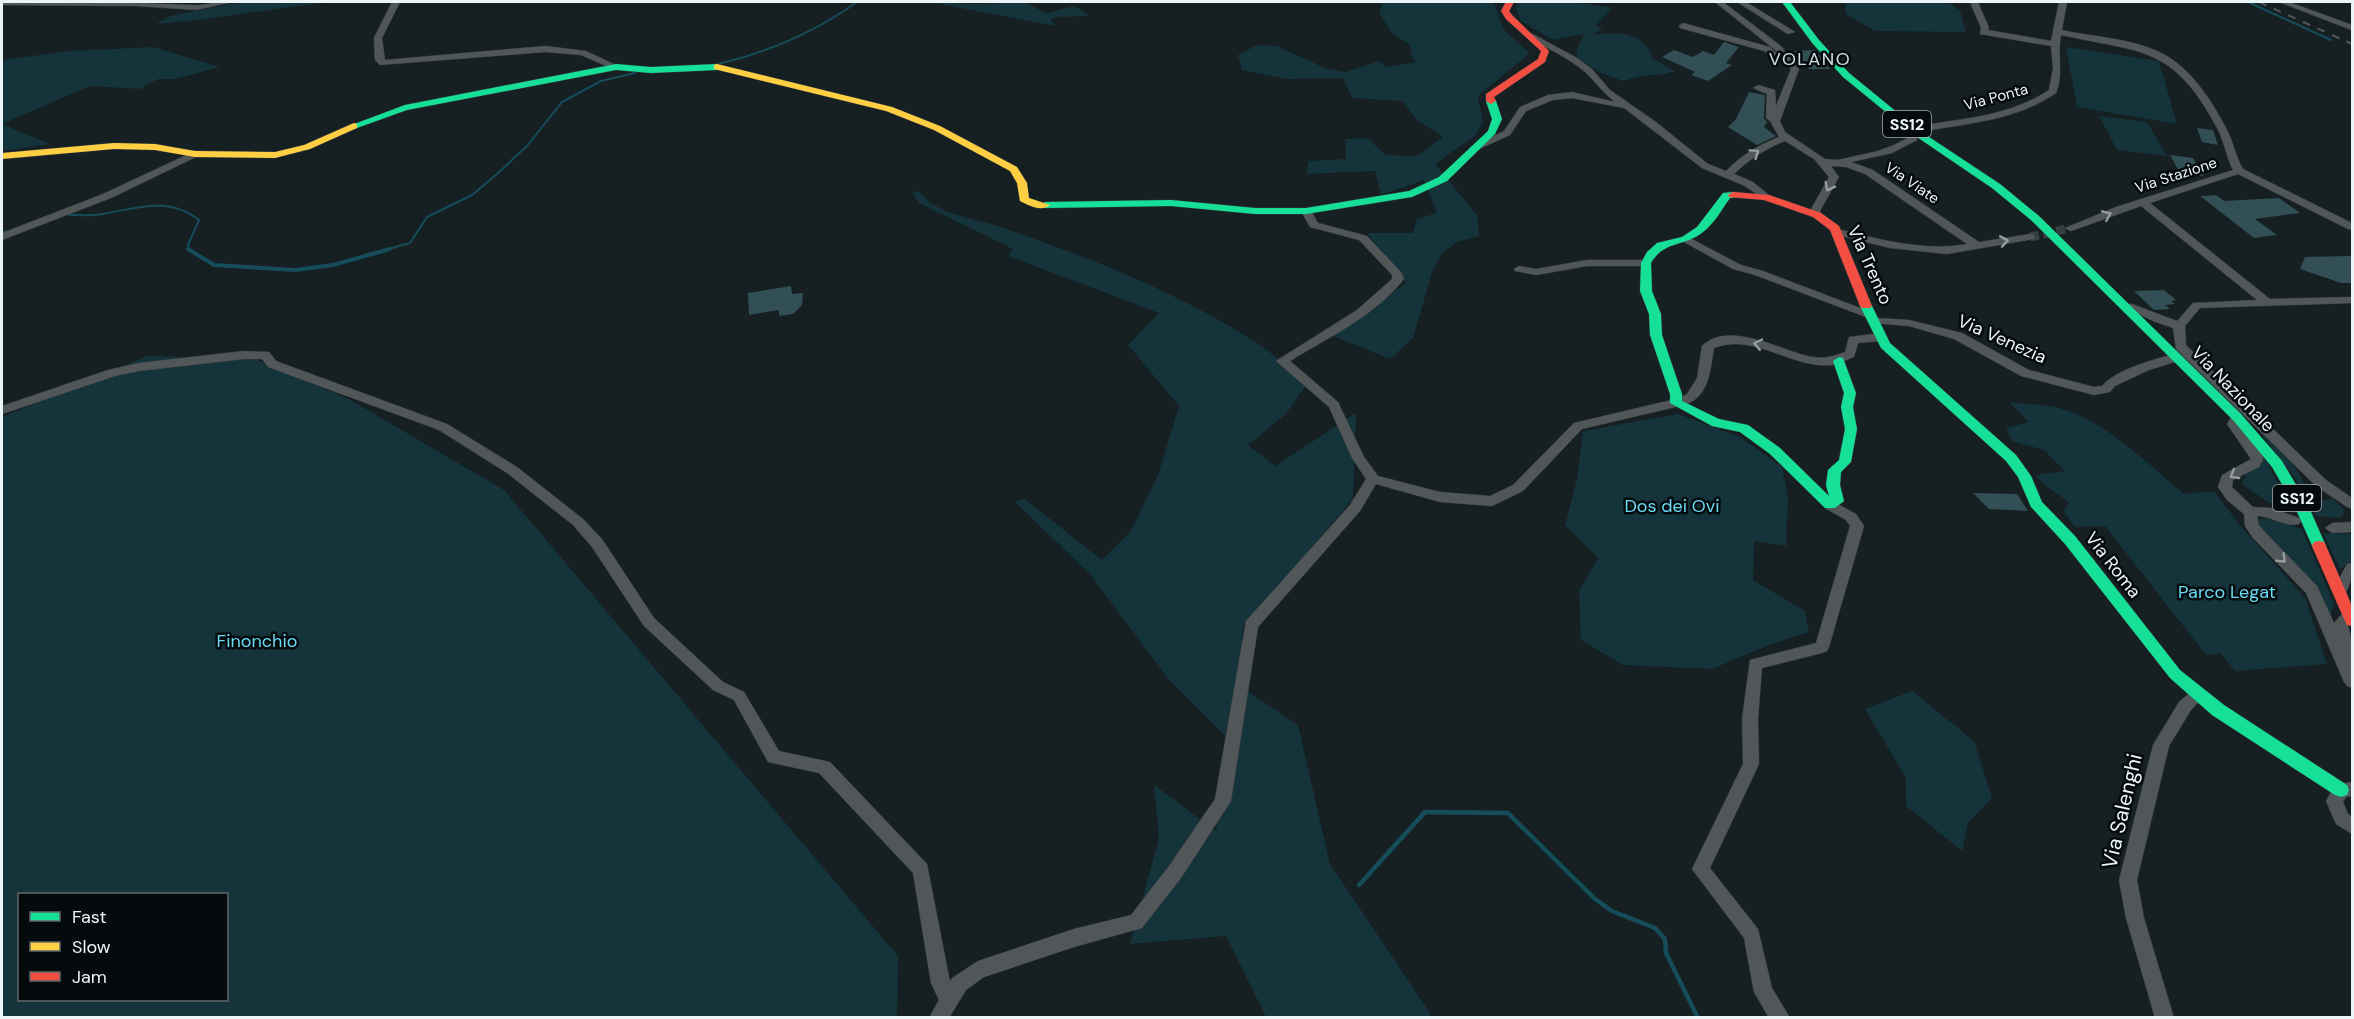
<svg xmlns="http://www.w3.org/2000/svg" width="2354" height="1019" font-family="'DM Sans',sans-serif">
  <rect width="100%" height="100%" fill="#161f22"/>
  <g fill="#14333a" fill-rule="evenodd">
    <path d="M240,2H328L199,20L156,24L170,16Z"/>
    <path d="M929,2L975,4L1025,2L1046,13L1074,6L1090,15C1076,18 1064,15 1050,19L1056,26Z"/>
    <path d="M1383,2H1494L1504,30L1530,53L1478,96L1483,122L1475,136L1435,164L1477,215L1479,236L1457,242L1442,254L1433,269L1413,338L1390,359L1333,336L1406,283L1367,233H1413L1417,219L1437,213L1424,180L1381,195L1375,171L1307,174L1308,161L1346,159L1345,139L1367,138L1386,155L1417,156L1443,137L1417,120L1402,101L1352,98L1343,78L1287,79L1242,70L1238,55L1257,45L1277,46L1325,68L1346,72L1379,61L1387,67L1416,62L1412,57L1410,45L1392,33L1379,13Z"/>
    <path d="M1519,2H1577L1612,8L1596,25L1603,30L1592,34C1615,33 1646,30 1652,58L1675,71L1666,74L1641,76L1623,81L1601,73L1577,58V49L1584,34L1553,40L1521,21L1515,6Z"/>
    <path d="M1845,2H1949L1960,11L1966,32L1875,31L1846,14Z"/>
    <path d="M153,47L220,67L175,79H158L140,89L90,86L2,124L50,144L2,151V60L69,51Z"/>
    <path d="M2066,47L2159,61L2177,124L2077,107Z"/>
    <path d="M2099,116L2147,122L2167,156L2117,150Z"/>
    <path d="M919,191C936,215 974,218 1001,227C1090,258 1174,290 1254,341C1273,353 1290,370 1307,384L1286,414L1248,445L1275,466L1356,413L1353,499L1243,628L1237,684L1298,725L1330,864L1430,1013V1017H1266L1226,936L1130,944L1159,838L1154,785L1216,831L1232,743L1170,681L1090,574L1015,502L1025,499L1102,560L1131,531L1158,475L1179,406L1128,345L1159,313L1008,256L1013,249L919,203L912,193Z"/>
    <path d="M147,356L255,359L349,399L504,490L898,956L897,1017L2,1018V417ZM20,894H226V1000H20Z"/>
    <path d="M2009,402C2024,404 2040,404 2055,407C2103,418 2147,463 2184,494L2214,491L2239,524L2305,598L2327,664L2235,671L2220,653L2206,655L2105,526L2075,527L2063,511L2069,503C2058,492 2044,488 2036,475L2065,471L2044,450L2012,441L2006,428L2029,422Z"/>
    <path d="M1678,414L1740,437L1782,467L1788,497L1786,546L1754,541L1753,580L1805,611L1809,632L1769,645L1712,669L1623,665L1581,640L1579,591L1598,558L1565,525L1577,479L1583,431Z"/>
    <path d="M2254,425L2293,464L2315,500L2323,501L2332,498L2345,510L2341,518L2316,516L2293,475Z"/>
    <path d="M2263,456L2295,512L2268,502L2243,485L2242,481L2247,476L2245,474C2255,470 2262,467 2263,456Z"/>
    <path d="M2266,518L2302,529L2334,604L2330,618L2258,525L2260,519Z"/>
    <path d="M2323,533L2352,534V561L2340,569Z"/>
    <path d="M1912,691L1974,741L1992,798L1968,823L1962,851L1906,806V778L1865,709Z"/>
  </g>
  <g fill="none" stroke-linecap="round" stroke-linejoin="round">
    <g stroke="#154d5a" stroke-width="2">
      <path d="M2248,2L2331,40"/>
      <path d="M718,64C769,52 815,32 857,2"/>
      <path d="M69,215C80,215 92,216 103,214C135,208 170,196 199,220L188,245L190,250"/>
      <path d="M2,232L6,231"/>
      <path d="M385,250L410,243L427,217L472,195L497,174L527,146L562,102L601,81L635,73"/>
    </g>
    <path stroke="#154d5a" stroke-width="4" d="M188,249L214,265L295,270L333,265L390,249"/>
    <path stroke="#154d5a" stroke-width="4.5" d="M1359,885L1425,812L1508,813L1595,899L1612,911L1655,928L1665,939L1666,953L1698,1018"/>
  </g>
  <g fill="#334f56">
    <path d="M1724,42L1739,47L1726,63L1732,65L1708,81L1691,75L1695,72L1662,57L1674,50L1693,57L1703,51L1714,55Z"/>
    <path d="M1815,50L1821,57L1830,69H1809L1794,51Z"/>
    <path d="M1749,92L1765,95L1764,118L1767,122L1764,127L1776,136L1757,145L1728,127L1736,119Z"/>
    <path d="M2197,128L2213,130L2218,145L2202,142Z"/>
    <path d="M2170,155L2193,158L2204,176L2180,173Z"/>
    <path d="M2216,195L2224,201L2279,198L2300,213L2255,219L2277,235L2254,238L2200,196Z"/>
    <path d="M2352,256V283H2341L2300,269L2305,257Z"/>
    <path d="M791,286L792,294L803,293L802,305L793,314L779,316V310L749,315L748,293Z"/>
    <path d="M2164,290L2176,300L2171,301L2175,304L2165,305L2170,309L2154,310L2134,291Z"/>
    <path d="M1973,493L2017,494L2028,511L1989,509Z"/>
  </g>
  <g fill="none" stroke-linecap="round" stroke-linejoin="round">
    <path stroke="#363f42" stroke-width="9" stroke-dasharray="9 4.5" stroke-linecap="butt" d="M2030,237L2070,228"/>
    <defs>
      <g id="street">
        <path d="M2,2C65,2 128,2 192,5C206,6 219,0 233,2L196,10L137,6L2,5Z"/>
        <path d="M392,2H400L382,38L385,60L545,46L586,51L620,67L613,69L581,55L545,52L380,65L375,60L374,38Z"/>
        <path d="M1715,2H1723L1781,46L1799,69L1780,121L1785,132L1825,159L1838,160L1878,151L1894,145L1911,136H1917V140L1892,153L1851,162L1873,170L1979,242L2030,234L2034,235V239L1947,254L1890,248L1833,234L1832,232L1837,229C1879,239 1924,252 1967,244L1865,174L1846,167L1831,166L1839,177L1820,211L1822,215L1817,218L1813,217L1810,211L1829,177L1814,159L1785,141C1765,149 1750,159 1734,174L1753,182L1769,195L1770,197L1765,200L1745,186L1702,168L1624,108L1572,98L1553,100L1526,111L1510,135L1477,150L1469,148L1504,131L1520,107L1548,95L1572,92L1615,102C1603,93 1596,82 1585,72C1569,58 1547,48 1528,38V34L1531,33L1577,58L1592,69L1610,90L1656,122L1708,164L1726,171C1742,155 1758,145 1779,137L1770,121L1766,118L1767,94L1753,88L1758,85L1775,90L1776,106L1791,69L1775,50Z"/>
        <path d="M1737,2H1746L1795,32L1788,34Z"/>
        <path d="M1970,2H1978L1989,28L1988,30L2051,41L2059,2H2067L2062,30C2093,37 2128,38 2157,51C2188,64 2210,98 2225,126C2233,140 2235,155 2243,169L2352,223V230L2348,229L2238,174L2150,203L2270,299L2352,297V303L2200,308L2185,326L2186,345L2326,480L2352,498V509L2347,507L2316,486L2176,349L2173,328L2153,321L2122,306L2124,304H2132L2177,321L2193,303L2257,300L2141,206L2074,230L2070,231L2065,228L2116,207L2233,170C2226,156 2224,140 2216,126C2172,45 2142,53 2061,35C2057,55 2064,74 2056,93C2024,115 1988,121 1950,127C1941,128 1931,131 1922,130V126L1925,125C1968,118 2011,115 2049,90L2053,68L2051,46L1980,34L1981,28Z"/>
        <path d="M2279,2H2289L2352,25V30Z"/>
        <path d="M1683,23L1770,47L1779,56L1772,58L1764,51L1680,28L1679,26Z"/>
        <path d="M195,151L200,154L198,156L111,198L2,240V233L103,194Z"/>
        <path d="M1306,208L1310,209L1318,223L1367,236L1401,272L1404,279C1375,316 1329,337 1290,361L1338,402L1364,457L1378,476L1440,492L1490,496L1513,485L1574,423L1680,398L1687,394L1697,378L1702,346C1730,319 1782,352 1813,357C1825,359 1834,356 1845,352L1849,337L1880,333L1886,337L1880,341L1858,343L1854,357C1847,359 1840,364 1832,365C1791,369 1754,332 1714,348C1710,370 1710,397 1684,405L1582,429L1523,491L1492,506L1440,502L1376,484L1360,511L1258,627L1231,801L1181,878L1142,928L1074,947L984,977L966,990L949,1018H929L939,1000L931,983L913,873L819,773L768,762L734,700L713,690L644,626L592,547L573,525L507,473L439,430L268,367L262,359H244L139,371L115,376L2,414V406L108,370L139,363L244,351L269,352L276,361L447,424L517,467L583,519L602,539L654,618L723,682L744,692L779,751L830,762L927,864L950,982L952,978L978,961L1074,929L1131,915L1169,866L1215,799L1246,621L1350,505L1366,479L1352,458L1329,407L1276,361L1357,310L1392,279V275L1359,240L1310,227L1301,211Z"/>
        <path d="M1686,236L1741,265L1763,271L1876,314L1877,318L1909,320L1962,333L2029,370L2094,387L2102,386C2116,369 2156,359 2177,353L2183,357L2181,360L2149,370L2115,386L2110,392L2094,395L2021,376L1954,339L1909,326L1871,323V319L1755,275L1733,269L1682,241V237Z"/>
        <path d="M1587,260H1646L1651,263L1646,266H1587L1536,275L1515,271L1514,269L1519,266L1536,269Z"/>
        <path d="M2237,413L2243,417L2239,424L2261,451L2263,459L2259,467L2233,480L2232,487L2253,507L2272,508L2299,518L2301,521L2299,524C2286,528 2271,516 2257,516L2259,525L2263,530L2317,586L2334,623L2345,610L2352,609V621L2348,625L2352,642V688L2347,686L2344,682L2306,593L2253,538L2245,526L2244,514L2227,500L2218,487L2222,475L2251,459L2227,424L2233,414Z"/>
        <path d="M1830,500L1856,514L1864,526L1829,647L1827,651L1822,653L1762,668L1758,719L1759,764L1710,868L1758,929L1772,988L1790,1018H1769L1754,992L1744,938L1692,869L1743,764L1742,719L1750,660L1816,643L1850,526L1846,520L1825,508L1823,505Z"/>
        <path d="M2352,522V532L2332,533L2325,528L2332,523Z"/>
        <path d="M2352,563C2353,575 2351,583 2345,594H2335L2333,590L2347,564Z"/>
        <path d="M2198,688L2203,690L2206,694L2191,710L2169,746L2137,880L2144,918L2174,1018H2155L2126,918L2119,880L2153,745L2179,702L2193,690Z"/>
        <path d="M2352,782V796L2346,797L2343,802L2348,814L2352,817V834L2336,824L2326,801L2335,785Z"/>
      </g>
      <g id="fast">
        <path d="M1782,2H1790L1819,40L1849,73L1920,131L2000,184L2039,216L2241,414L2282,461L2308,505L2326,546L2324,550H2314L2294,505L2272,467L2233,420L2031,220L1992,188L1914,135L1843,77L1813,44Z"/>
        <path d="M616,64L651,67L717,64L721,67L717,70L651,73L616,70L407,110L354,129L349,126L405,105Z"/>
        <path d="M1491,98L1496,101L1502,119L1495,134L1447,181L1412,197L1306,214H1255L1171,206L1045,208L1040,205L1045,202L1171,200L1255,208H1306L1409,191L1439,177L1488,131L1492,119L1486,101Z"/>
        <path d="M1733,192L1738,195L1737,197L1730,198C1722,209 1714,224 1703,232C1685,247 1664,240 1651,263L1652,291L1661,314L1662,335L1682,394V401L1719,419L1748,425L1780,448L1829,496L1826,485L1828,470L1839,460L1845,429L1841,407L1844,393L1833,361L1839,357L1843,358L1856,393L1853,407L1857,429L1851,462L1841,472L1840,485L1844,501L1835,508H1825L1770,454L1740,432L1712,426L1670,403V394L1650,335L1649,314L1640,291L1641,263L1647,252L1657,243L1682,237L1697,227L1723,193Z"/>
        <path d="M1866,303L1872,306L1890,343L2016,455L2031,476L2042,502L2075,536L2180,670L2224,705L2347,785L2349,790L2347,795L2341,797L2335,795L2212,715L2170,678L2065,544L2031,507L2018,477L2006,461L1881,348L1860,306Z"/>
      </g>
      <g id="slow">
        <path d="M717,64L892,107L940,126L1017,167L1027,183L1029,198L1050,205C1041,212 1030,206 1020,201L1017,183L1010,171L934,130L886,111L714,69V65Z"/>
        <path d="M354,123L357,124V128L310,149L275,158L195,157L155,150L114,149L2,159V153L114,143L155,144L195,151L275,152L304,145Z"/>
      </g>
      <g id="jam">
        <path d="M1506,2H1514L1509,11L1512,15L1549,51L1545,62L1494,97L1496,101L1491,104L1486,101V94L1538,59L1541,51L1506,19L1501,11Z"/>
        <path d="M1733,192L1769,195L1821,213L1839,226L1872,306L1870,308H1862L1860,306L1830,230L1813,217L1764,200L1729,197L1728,195Z"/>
        <path d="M2319,541L2324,542L2326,546L2352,606V626L2347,625L2345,621L2312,546L2314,542Z"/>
      </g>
    </defs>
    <use href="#street" stroke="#353c3e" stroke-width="1"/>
    <use href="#fast" stroke="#353c3e" stroke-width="1"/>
    <use href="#slow" stroke="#353c3e" stroke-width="1"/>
    <use href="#jam" stroke="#353c3e" stroke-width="1"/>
    <use href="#street" fill="#515758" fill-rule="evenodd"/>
    <use href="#fast" fill="#16e098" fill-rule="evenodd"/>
    <use href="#slow" fill="#ffcf43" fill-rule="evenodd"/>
    <use href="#jam" fill="#f24e42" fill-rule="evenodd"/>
    <path stroke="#525859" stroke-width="2" stroke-dasharray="8 8" stroke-linecap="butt" d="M2259,2L2352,44"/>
  </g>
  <defs><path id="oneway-chevron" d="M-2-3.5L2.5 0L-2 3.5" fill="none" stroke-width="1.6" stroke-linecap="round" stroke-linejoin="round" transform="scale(1.5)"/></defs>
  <g stroke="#969ea0">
    <use href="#oneway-chevron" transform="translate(1755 153) rotate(-35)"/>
    <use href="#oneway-chevron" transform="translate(1829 187) rotate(117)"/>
    <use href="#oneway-chevron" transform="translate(2107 215) rotate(-23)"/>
    <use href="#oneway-chevron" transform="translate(2004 241) rotate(-10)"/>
    <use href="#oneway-chevron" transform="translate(1758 344) rotate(-168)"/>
    <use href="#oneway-chevron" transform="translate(2234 475) rotate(149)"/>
    <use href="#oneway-chevron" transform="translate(2282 559) rotate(45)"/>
  </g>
  <g text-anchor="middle" stroke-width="5" stroke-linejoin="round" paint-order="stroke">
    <g font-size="15" fill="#ebf5f8" stroke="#050a0c">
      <text transform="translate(1996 97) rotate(-15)" y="5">Via Ponta</text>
      <text transform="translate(2176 175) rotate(-18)" y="5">Via Stazione</text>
      <text transform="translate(1912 183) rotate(34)" y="5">Via Viate</text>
    </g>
    <g fill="#050a0c" stroke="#a6aeb1" stroke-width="1.5">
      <rect x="1883" y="111" width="48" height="26" rx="4.5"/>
      <rect x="2273" y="485" width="48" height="26" rx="4.5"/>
    </g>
    <g font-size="16" font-weight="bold" fill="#ebf5f8">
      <text x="1907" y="130">SS12</text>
      <text x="2297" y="504">SS12</text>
    </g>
    <g font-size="18" letter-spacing="1.5" fill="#cce0e5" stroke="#050a0c">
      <text x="1810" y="65">VOLANO</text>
    </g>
    <g font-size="18" fill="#ebf5f8" stroke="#050a0c">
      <text transform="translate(1870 265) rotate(66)" y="6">Via Trento</text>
      <text transform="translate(2002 339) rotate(24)" y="6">Via Venezia</text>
      <text transform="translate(2233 389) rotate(46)" y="6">Via Nazionale</text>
      <text transform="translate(2113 565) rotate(52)" y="6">Via Roma</text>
    </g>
    <g font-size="18" fill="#6adaf4" stroke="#050a0c">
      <text x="1672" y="512">Dos dei Ovi</text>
      <text x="2227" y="598">Parco Legat</text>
      <text x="257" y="647">Finonchio</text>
    </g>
    <g font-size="21" fill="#ebf5f8" stroke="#050a0c">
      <text transform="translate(2122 811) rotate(-77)" y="7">Via Salenghi</text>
    </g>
  </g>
  <rect width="2354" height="1019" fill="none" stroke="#ebf5f8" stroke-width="6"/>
  <rect x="18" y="893" width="210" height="108" fill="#050a0c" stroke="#61686a" stroke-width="1.5"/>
  <rect x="30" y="912" width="30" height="9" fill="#16e098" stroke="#61686a" stroke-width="1.5"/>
  <text x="72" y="923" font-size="18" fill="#ebf5f8">Fast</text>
  <rect x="30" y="942" width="30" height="9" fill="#ffcf43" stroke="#61686a" stroke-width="1.5"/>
  <text x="72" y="953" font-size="18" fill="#ebf5f8">Slow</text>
  <rect x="30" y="972" width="30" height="9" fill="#f24e42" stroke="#61686a" stroke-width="1.5"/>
  <text x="72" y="983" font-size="18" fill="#ebf5f8">Jam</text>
</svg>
